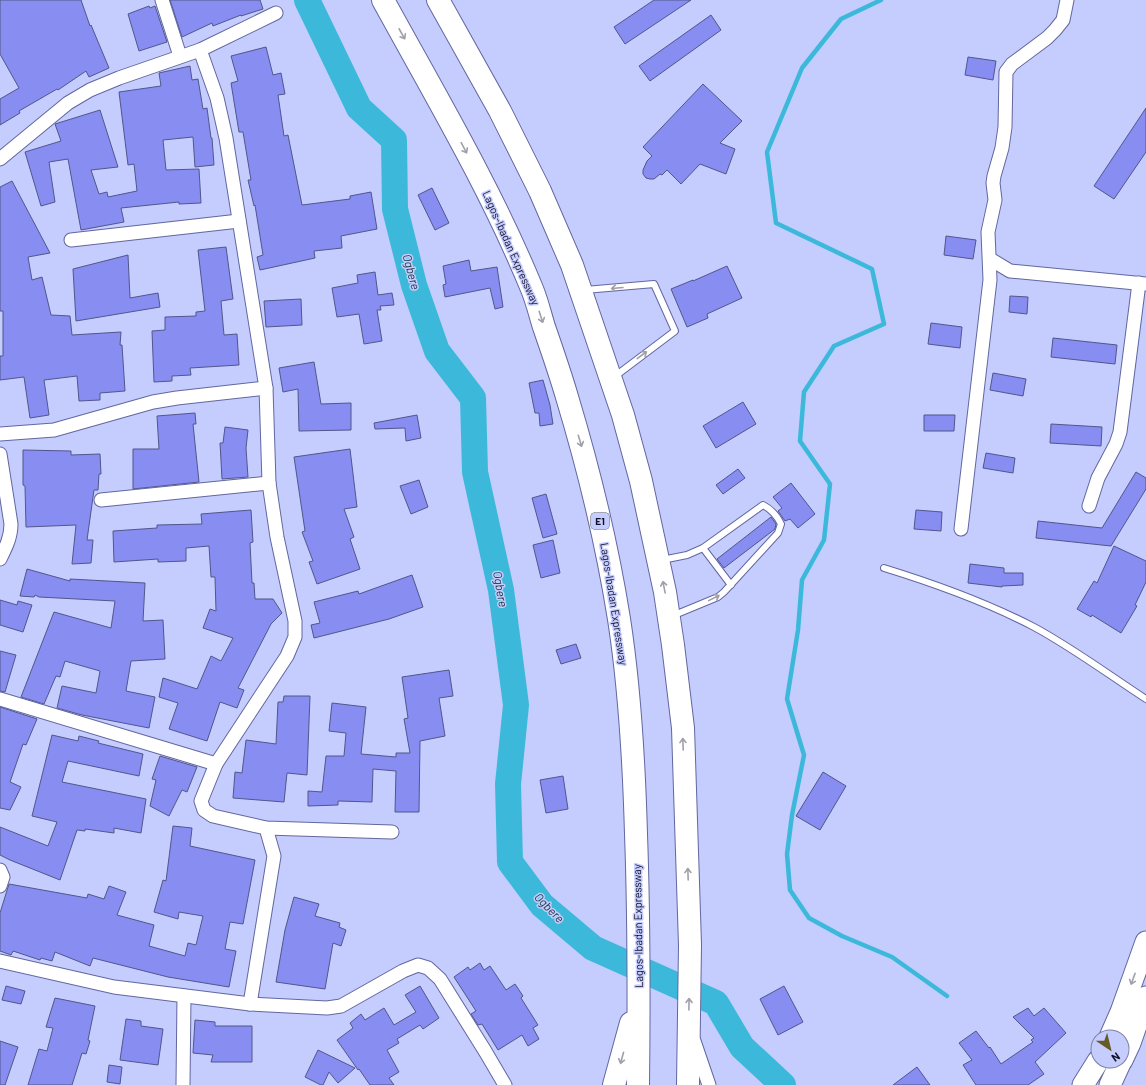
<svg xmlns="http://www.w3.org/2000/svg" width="1146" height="1085" font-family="Barlow,sans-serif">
  <rect width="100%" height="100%" fill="#c5ccfe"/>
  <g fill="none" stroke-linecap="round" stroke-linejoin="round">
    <path stroke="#3cb9da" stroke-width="4.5" d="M881,0L841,19L802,68L767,152L776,223L872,269L884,324L834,346L804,392L800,441L830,484L824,540L802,580L798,630L787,699L804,755L792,815L787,854L790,890L809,918L842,936L892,957L947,996"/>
    <path stroke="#3cb9da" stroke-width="26" d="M307,0L359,108L394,140L395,209L414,285L437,351L473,398L475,472L501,590L516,705L508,784L510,862L542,905L593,948L716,1003L742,1047L783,1085"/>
  </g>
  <g fill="#878df1" stroke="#52568c">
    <path d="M0,0H81L90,26L91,25L109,68L89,77L86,71L58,90L57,89L19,111L20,113L0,125V99L19,88L0,54Z"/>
    <path d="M170,0H260L263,9L241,16V15L213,26L212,23L182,37Z"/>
    <path d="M654,0H691L625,44L614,27Z"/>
    <path d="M149,6L150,8L155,6L167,42L139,51L128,14Z"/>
    <path d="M711,15L721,30L650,81L639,66Z"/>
    <path d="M266,47L273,75L281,73L285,94L278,95L284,136L288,135L302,205L350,199V196L371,192L377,229L341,236L342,248L314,251L315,258L260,270L257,257L263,255L255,205L254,206L248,180H251L243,132H239L231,83L238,81L231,56Z"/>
    <path d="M968,57L996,61L993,80L965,75Z"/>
    <path d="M190,66L192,80L198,79L203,109L207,108L211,138H212L214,165L195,167L193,137L163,140L166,170L199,169L201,203L179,204V202L121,208L124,222L81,230L68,159L49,162L55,202L41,206L25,152L61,141L55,124L100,110L118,167L91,170L99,194L107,192L108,197L137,191L134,164L128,165L119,92L161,86L159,73Z"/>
    <path d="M703,84L742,121L720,143L735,149L726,174L700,164L681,184L667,170L662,175L660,174L654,179H650L646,178L643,174V170L647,161L652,156L643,147Z"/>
    <path d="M1146,108V152L1114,199L1094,186Z"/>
    <path d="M12,181L50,253L28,257L32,280L42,277L51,315L70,316L72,335L121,332L120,345H122L125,391L100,393V400L79,401L77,376L44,380L49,415L30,418L24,377L0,380V356H3V311H0V187Z"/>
    <path d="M432,188L449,223L435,230L418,195Z"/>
    <path d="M946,236L976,240L973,259L944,255Z"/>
    <path d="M226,247L233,299L221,301L224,335L237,334L239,365L190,368L191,375L172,376V381L154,382L152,331L165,330V317L196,316V312L205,311L198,250Z"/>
    <path d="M128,255L130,298L158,293L160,307L76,321L73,269Z"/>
    <path d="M469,260L471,271L497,267L503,307L495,309L490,288L445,297L443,285L446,284L443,266Z"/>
    <path d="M727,266L742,298L707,314L708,318L687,327L671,289L693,280V281Z"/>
    <path d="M375,272L378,295L392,293L394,305L380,306L381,310H377L382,341L364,344L359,314L337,317L332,288L358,283L357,275Z"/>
    <path d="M1010,296L1028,297L1027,314L1009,312Z"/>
    <path d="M301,299L302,325L266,327L264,301Z"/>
    <path d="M931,323L962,327L960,348L928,344Z"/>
    <path d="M1053,338L1117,345L1115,364L1051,357Z"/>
    <path d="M314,362L321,404L351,403V430L299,431L298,389L283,392L279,368Z"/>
    <path d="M993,373L1026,379L1023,396L990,390Z"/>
    <path d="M543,380L550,405L553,424L540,426L539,413H535L529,383Z"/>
    <path d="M743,402L756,424L716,448L703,426Z"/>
    <path d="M195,413L196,424H193L199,482L133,489V449H159L157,416Z"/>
    <path d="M417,415L421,438L406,441L405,428L375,429L374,423Z"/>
    <path d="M924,415H955L954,431H924Z"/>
    <path d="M1051,424L1102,427L1101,446L1050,443Z"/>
    <path d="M225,427L248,430L246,448L248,477L222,479L220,443H223Z"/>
    <path d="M350,449L357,507L344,509L354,537L350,539L360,569L317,584L309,562L313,561L302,532L305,531L294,457Z"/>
    <path d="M23,450L71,451V455L100,454L101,474H99L98,490H94L87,540H93L91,563L72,564L76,525L26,527L25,486L23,485Z"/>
    <path d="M986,453L1015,458L1013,473L983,468Z"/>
    <path d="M738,469L745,478L723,494L716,485Z"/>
    <path d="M1136,472L1146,478V489L1111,546L1036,538L1038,521L1102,528Z"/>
    <path d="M419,480L428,507L411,514L400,486Z"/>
    <path d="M791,483L815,514L798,528L790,519L785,521L778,511L782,508L773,497Z"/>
    <path d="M546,494L557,534L543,538L532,498Z"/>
    <path d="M251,510L253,542L250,543L252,583H254L255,599H273L282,613L271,624L238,688L244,690L237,708L220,702L207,741L169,729L178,703L159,697L163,678L197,689L211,656L221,661L233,638L203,628L210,609L216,611L215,577H211L209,546L186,548V561L158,562V559L114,562L113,531L157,528V525L202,524L201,514Z"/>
    <path d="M916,510L942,512L941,531L914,529Z"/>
    <path d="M771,517L776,524L775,529L724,568L717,559Z"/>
    <path d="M553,540L560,573L541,578L533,545Z"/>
    <path d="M1114,546L1146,561V582L1135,605L1137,606L1121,633L1092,615L1091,617L1077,609L1094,581L1097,583Z"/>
    <path d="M970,564L1004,568V573H1023V585L1002,586V587L968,583Z"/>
    <path d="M27,569L70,581V579L145,583L143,621L163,620L165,659L131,661L126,691L155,697L149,728L82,715L57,708L62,686L96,693L100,671L65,661L60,677L56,676L44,704L21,697L54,612L111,628L115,601L39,597L35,595L34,597L20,596Z"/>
    <path d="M412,575L423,607L389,619L314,638L311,625L320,623L314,602L358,591L359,594Z"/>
    <path d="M0,600L17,605L18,601L32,605L23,632L0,625Z"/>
    <path d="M576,644L581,658L561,664L556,650Z"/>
    <path d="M0,651L16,655L5,692L0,691Z"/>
    <path d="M449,670L453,696L439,698L445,736L420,741L419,812H395L396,771L373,769L372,802L338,801V805L308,806V791L322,792L326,756H344L346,733L329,731L332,703L366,707L361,754L396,757V753H410L404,719L408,718L402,677Z"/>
    <path d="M284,696H310L307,775L287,773L284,802L233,798L235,772L242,773L246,740L276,744L278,702H283Z"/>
    <path d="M0,707L37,719L26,745L23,744L10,782L21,787L10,810L0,808Z"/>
    <path d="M52,735L78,741L79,736L99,741L98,743L143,754L139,776L68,761L62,782L146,799L141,833L114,828V833L85,829V831L77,830L60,880L10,860L0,855V827L48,846L57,822L32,816Z"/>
    <path d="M160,756L197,767L187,792L182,790L169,816L150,806L156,780L152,779Z"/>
    <path d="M823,772L846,786L820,830L796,816Z"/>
    <path d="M563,776L568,809L546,813L540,780Z"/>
    <path d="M173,826L192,828L190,846L255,860L243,924L230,922L225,949L236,951L229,987L168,977L93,958L90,966L55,952L52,961L41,958L40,960L13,951L11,955L0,951V913L9,884L87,898L88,894L104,899L109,886L126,892L117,915L154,925L149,946L185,956L188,943L196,945L203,916L179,912L178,919L154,912L163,880L166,881Z"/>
    <path d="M294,897L319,904L315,916L340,923L339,927L346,930L341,946L333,943L325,989L276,982L285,930Z"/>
    <path d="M480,963L484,970L490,966L506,990L515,984L523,996L521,998L538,1025L533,1028L539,1039L528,1046L522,1035L498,1050L482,1024L478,1025L471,1014L476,1011L454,977L468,967L470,970Z"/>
    <path d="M6,986L25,991L21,1004L2,1000Z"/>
    <path d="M420,986L439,1018L423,1029L420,1025L397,1039L399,1043L387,1050L399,1072L389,1078L394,1085H370L359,1069L358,1070L337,1040L353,1028L350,1023L361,1014L365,1020L384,1008L394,1025L416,1012L405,995Z"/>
    <path d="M784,986L803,1022L778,1035L760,999Z"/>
    <path d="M55,998L95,1006L88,1040L90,1041L86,1054L82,1053L72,1085H28L39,1049L47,1051L53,1028L46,1027Z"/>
    <path d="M1028,1008L1034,1016L1044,1008L1066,1033L1035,1062L1044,1074L1028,1085H976L963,1065L972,1060L959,1043L976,1031L989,1048L990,1047L1001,1064L1033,1042L1031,1040L1034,1038L1013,1017Z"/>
    <path d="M126,1019L141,1021V1026L163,1029L158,1065L120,1060Z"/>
    <path d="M195,1020L215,1022V1026H252V1062H211L213,1055L193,1053Z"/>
    <path d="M0,1041L18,1047L5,1085H0Z"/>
    <path d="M318,1050L355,1068L338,1083L329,1072L323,1085H321L305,1077Z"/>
    <path d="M109,1065L122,1067L120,1084L107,1082Z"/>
    <path d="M917,1067L930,1085H893Z"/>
  </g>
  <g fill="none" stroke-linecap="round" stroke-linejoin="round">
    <defs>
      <g id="lane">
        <path d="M585,290L654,284L675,331L614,377"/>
        <path d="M703,548L731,585"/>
        <path d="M662,560L687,555L703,548L763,505C771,509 777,516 781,524L778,533L724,592L718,597L672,616"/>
        <path d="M884,568C936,584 986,602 1034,627C1073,648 1109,675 1146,699"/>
      </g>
      <g id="street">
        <path d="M162,0L180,56"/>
        <path d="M200,50L217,98L226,138L266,388L269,483L277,537L295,621V637L287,656L216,764L201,801L204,810L213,816L266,828L392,832"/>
        <path d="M0,159L68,103L90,90L119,78L200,50L276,13"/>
        <path d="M71,240L239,221"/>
        <path d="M990,259L1010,271L1146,284"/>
        <path d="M0,434L54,430L153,402L177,398L266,388"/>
        <path d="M0,454L11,524C11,537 6,547 0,559"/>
        <path d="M101,500L269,483"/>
        <path d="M1089,506L1098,478L1116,444L1120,432L1139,283"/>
        <path d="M961,529L990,280L988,232L995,200L993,183L994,176L1002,148L1005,127L1006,72L1012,64L1047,38L1055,30L1063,20L1067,0"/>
        <path d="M0,699L216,764"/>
        <path d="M0,870L3,877L0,886"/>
        <path d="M0,961L114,987L250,1004L327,1008L341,1006L403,971L418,965L428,968L440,979L485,1051L505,1085"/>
        <path d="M250,1004L274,856L266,828"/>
        <path d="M694,1041L709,1085"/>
        <path d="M183,1085L184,996"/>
      </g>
      <g id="primary">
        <path d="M1110,1037L1121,1012L1146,942"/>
        <path d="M1122,1060L1130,1043L1146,997"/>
        <path d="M1083,1085L1098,1061"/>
        <path d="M1110,1085L1121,1061"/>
      </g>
      <g id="highway">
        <path d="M383,0C435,95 491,189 532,289C537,301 540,314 544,327C552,350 560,373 567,397C589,470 607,544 619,619C630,690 634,762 636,834C639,918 639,1001 638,1085"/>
        <path d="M438,0L500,111L540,191L572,265L623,415L641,481L665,592L673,645L683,728L690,945L688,1085"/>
        <path d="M614,1085L631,1023"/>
      </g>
    </defs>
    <use href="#lane" stroke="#62679f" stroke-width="8"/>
    <use href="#street" stroke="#62679f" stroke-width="15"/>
    <use href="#primary" stroke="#62679f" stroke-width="23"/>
    <use href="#highway" stroke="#62679f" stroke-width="24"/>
    <use href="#lane" stroke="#fff" stroke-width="6"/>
    <use href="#street" stroke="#fff" stroke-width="13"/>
    <use href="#primary" stroke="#fff" stroke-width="21"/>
    <use href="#highway" stroke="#fff" stroke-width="22"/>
  </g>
  <defs><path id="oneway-shaft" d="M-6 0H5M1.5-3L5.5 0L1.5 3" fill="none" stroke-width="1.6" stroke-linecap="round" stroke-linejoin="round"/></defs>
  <g stroke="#9fa0a9">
    <use href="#oneway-shaft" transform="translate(402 34) rotate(61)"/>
    <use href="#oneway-shaft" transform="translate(464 148) rotate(62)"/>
    <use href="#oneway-shaft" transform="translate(617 288) rotate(175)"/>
    <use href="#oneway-shaft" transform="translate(541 317) rotate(72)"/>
    <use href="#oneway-shaft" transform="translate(642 355) rotate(-37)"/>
    <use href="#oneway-shaft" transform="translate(580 441) rotate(73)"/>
    <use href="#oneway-shaft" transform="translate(664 587) rotate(-101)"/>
    <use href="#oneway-shaft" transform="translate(714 598) rotate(-26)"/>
    <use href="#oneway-shaft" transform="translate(683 744) rotate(-92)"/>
    <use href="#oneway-shaft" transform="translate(688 874) rotate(-92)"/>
    <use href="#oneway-shaft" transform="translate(1133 979) rotate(110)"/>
    <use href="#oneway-shaft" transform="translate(689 1004) rotate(-89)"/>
    <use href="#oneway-shaft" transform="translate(622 1058) rotate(105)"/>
  </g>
  <g text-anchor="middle" stroke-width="3" stroke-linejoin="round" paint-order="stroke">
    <rect fill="#c5ccfe" stroke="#464968" stroke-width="1" x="591" y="513" width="18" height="16" rx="3"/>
    <g font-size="10" font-weight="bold" fill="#101127">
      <text x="600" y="525">E1</text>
    </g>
    <g font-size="11" fill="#101127" stroke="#c5ccfe">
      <text transform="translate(511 248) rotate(66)" y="4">Lagos-Ibadan Expressway</text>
      <text transform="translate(614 604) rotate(81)" y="4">Lagos-Ibadan Expressway</text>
      <text transform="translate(638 926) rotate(-91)" y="4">Lagos-Ibadan Expressway</text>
    </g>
    <g font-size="12" font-style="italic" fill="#213c44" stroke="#c5ccfe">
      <text transform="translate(411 272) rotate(75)" y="4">Ogbere</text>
      <text transform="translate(500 589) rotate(80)" y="4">Ogbere</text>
      <text transform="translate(549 908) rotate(45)" y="4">Ogbere</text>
    </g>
  </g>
  <g transform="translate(1110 1049) rotate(145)"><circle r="19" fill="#c5ccfe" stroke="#7d81a8"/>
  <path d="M0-3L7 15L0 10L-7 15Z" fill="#645b27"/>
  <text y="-6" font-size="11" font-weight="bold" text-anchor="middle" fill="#101127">N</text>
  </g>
</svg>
